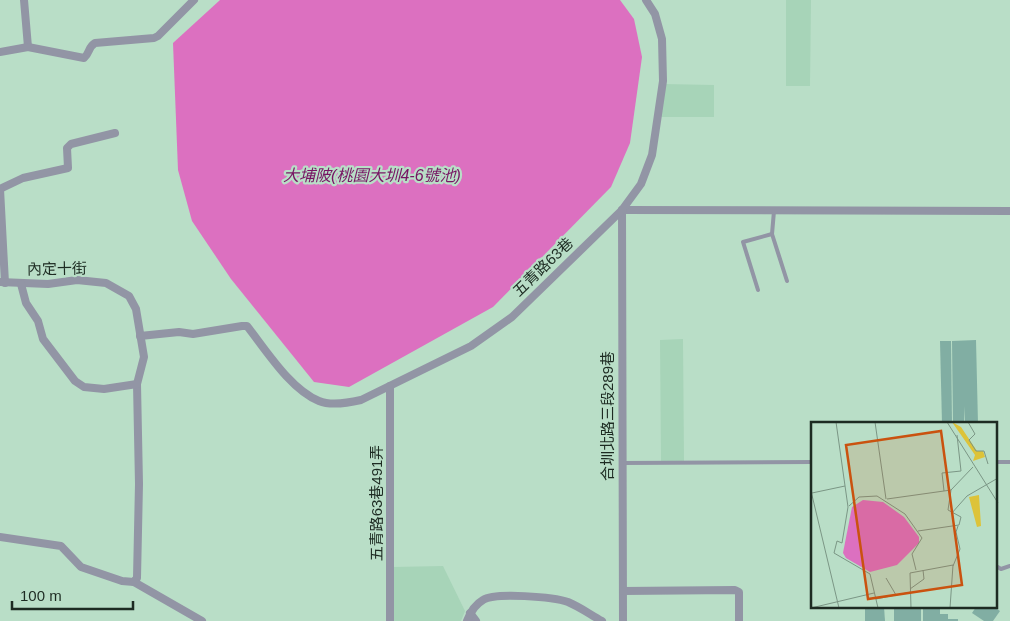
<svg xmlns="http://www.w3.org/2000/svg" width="1010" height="621" font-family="Arial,'Noto Sans TC',sans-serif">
  <rect width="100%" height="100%" fill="#b9dec7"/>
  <g fill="#a7d4b8">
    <path d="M786,0H811L810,86H786Z"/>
    <path d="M663,84L714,85V117H658Z"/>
    <path d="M683,339L684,461H661L660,340Z"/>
    <path d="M443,566L465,611L461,621H394L393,567Z"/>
  </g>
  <path fill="#dc70c0" d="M220,0H620L634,19L642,57L630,143L611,187L493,307L349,387L314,382L231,279L192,221L178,170L173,43Z"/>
  <g fill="#81aea3">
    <path d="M976,340L978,424H965V406L964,424H953L952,341Z"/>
    <path d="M940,341H951L952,424H942Z"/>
    <path d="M865,607H884L885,621H865Z"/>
    <rect x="894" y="607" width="27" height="14"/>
    <path d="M923,607H940V614H948V619H958V621H923Z"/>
    <path d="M976,607H994L1000,611L993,621H984L972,613Z"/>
  </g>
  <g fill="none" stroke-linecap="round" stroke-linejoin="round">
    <g stroke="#9295a5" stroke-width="4">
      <path d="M774,211L772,234L787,281"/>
      <path d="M758,290L743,242L772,234"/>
      <path d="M996,462H1010"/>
      <path d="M622,463L812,462"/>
      <path d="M996,566L1001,569L1010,566"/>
    </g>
    <g stroke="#9295a5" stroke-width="8">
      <path d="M24,0L28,47"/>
      <path d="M0,52L28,47L84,58C90,53 88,47 95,43L154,38L158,36L194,0"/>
      <path d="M0,189L23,178L68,168L67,148L71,144L115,133"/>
      <path d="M0,189L5,283"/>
      <path d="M622,210L623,621"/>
      <path d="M622,210L1010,211"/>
      <path d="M0,282L48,284L77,280L106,283L129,296L136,309L144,357L137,384L139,484L137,578L134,582L122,581L81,567L61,546L0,537"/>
      <path d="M21,284L26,303L38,321L43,339L75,381L84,387L104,389L137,384"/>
      <path d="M140,336L179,332L193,334L242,326H247C266,350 290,389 319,401C331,406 348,403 361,400L471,346L512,317L622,210L641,184L652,155L663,81L662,39L655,14L646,0"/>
      <path d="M134,582L202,621"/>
      <path d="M623,591L735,590L739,592V621"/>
      <path d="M470,613L476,621"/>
      <path d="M390,621V386"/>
      <path d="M467,621C470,613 476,604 483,600C495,592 554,597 568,602C580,607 591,615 602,621"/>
    </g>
  </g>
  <g text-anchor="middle" stroke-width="4.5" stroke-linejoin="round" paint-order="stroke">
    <g font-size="15" fill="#1d2b22" stroke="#b9dec7">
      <text transform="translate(543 267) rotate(-44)" y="5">五青路63巷</text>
      <text transform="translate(57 269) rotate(-1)" y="5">內定十街</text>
      <text transform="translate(608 416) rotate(-90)" y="5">合圳北路三段289巷</text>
      <text transform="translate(377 503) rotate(-90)" y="5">五青路63巷491弄</text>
    </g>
    <g font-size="16" font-style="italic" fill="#771463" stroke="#b9dec7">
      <text x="372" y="181">大埔陂(桃園大圳4-6號池)</text>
    </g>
  </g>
  <g transform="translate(811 422)">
    <rect width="186" height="186" fill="#b9dec7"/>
    <path d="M141,0L150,5L166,29H172L174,35L162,39L164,33ZM168,73L170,104L166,105L158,75Z" fill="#ddc339"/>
    <path d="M52,78L72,80L93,95L108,115V121L86,143L59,150L35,136L32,131L41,85Z" fill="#dc70c0"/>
    <path fill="none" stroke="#7b9685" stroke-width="1" d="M25,0L37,85L31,121L26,119L23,131L59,152L67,186M64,0L75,77M136,0L187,81M157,0L164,12L158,18L165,29H173L177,42M0,69L28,186M133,69L131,51L150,49L146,13M1,71L34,64M76,77L140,68L162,45M38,84L48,75L66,74L94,92L111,116L101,132L105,148M140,92L156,74L187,56M107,109L148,103L150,95L137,88L140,68M142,144L149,127L145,110L147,104M75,156L85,173M99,167L113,157L112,148M65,177L100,170M0,186L63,171M100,186L99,151L142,143L139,186"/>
    <path fill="#ca520f" fill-opacity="0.15" stroke="#ca520f" stroke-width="2.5" d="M130,9L151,163L57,177L35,23Z"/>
    <rect width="186" height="186" fill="none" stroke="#1d2b22" stroke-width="2.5"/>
  </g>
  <path d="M12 601v8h121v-8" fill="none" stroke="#1d2b22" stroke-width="2.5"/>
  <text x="20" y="601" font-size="15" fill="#1d2b22" stroke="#b9dec7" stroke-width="4" paint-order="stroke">100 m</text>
</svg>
